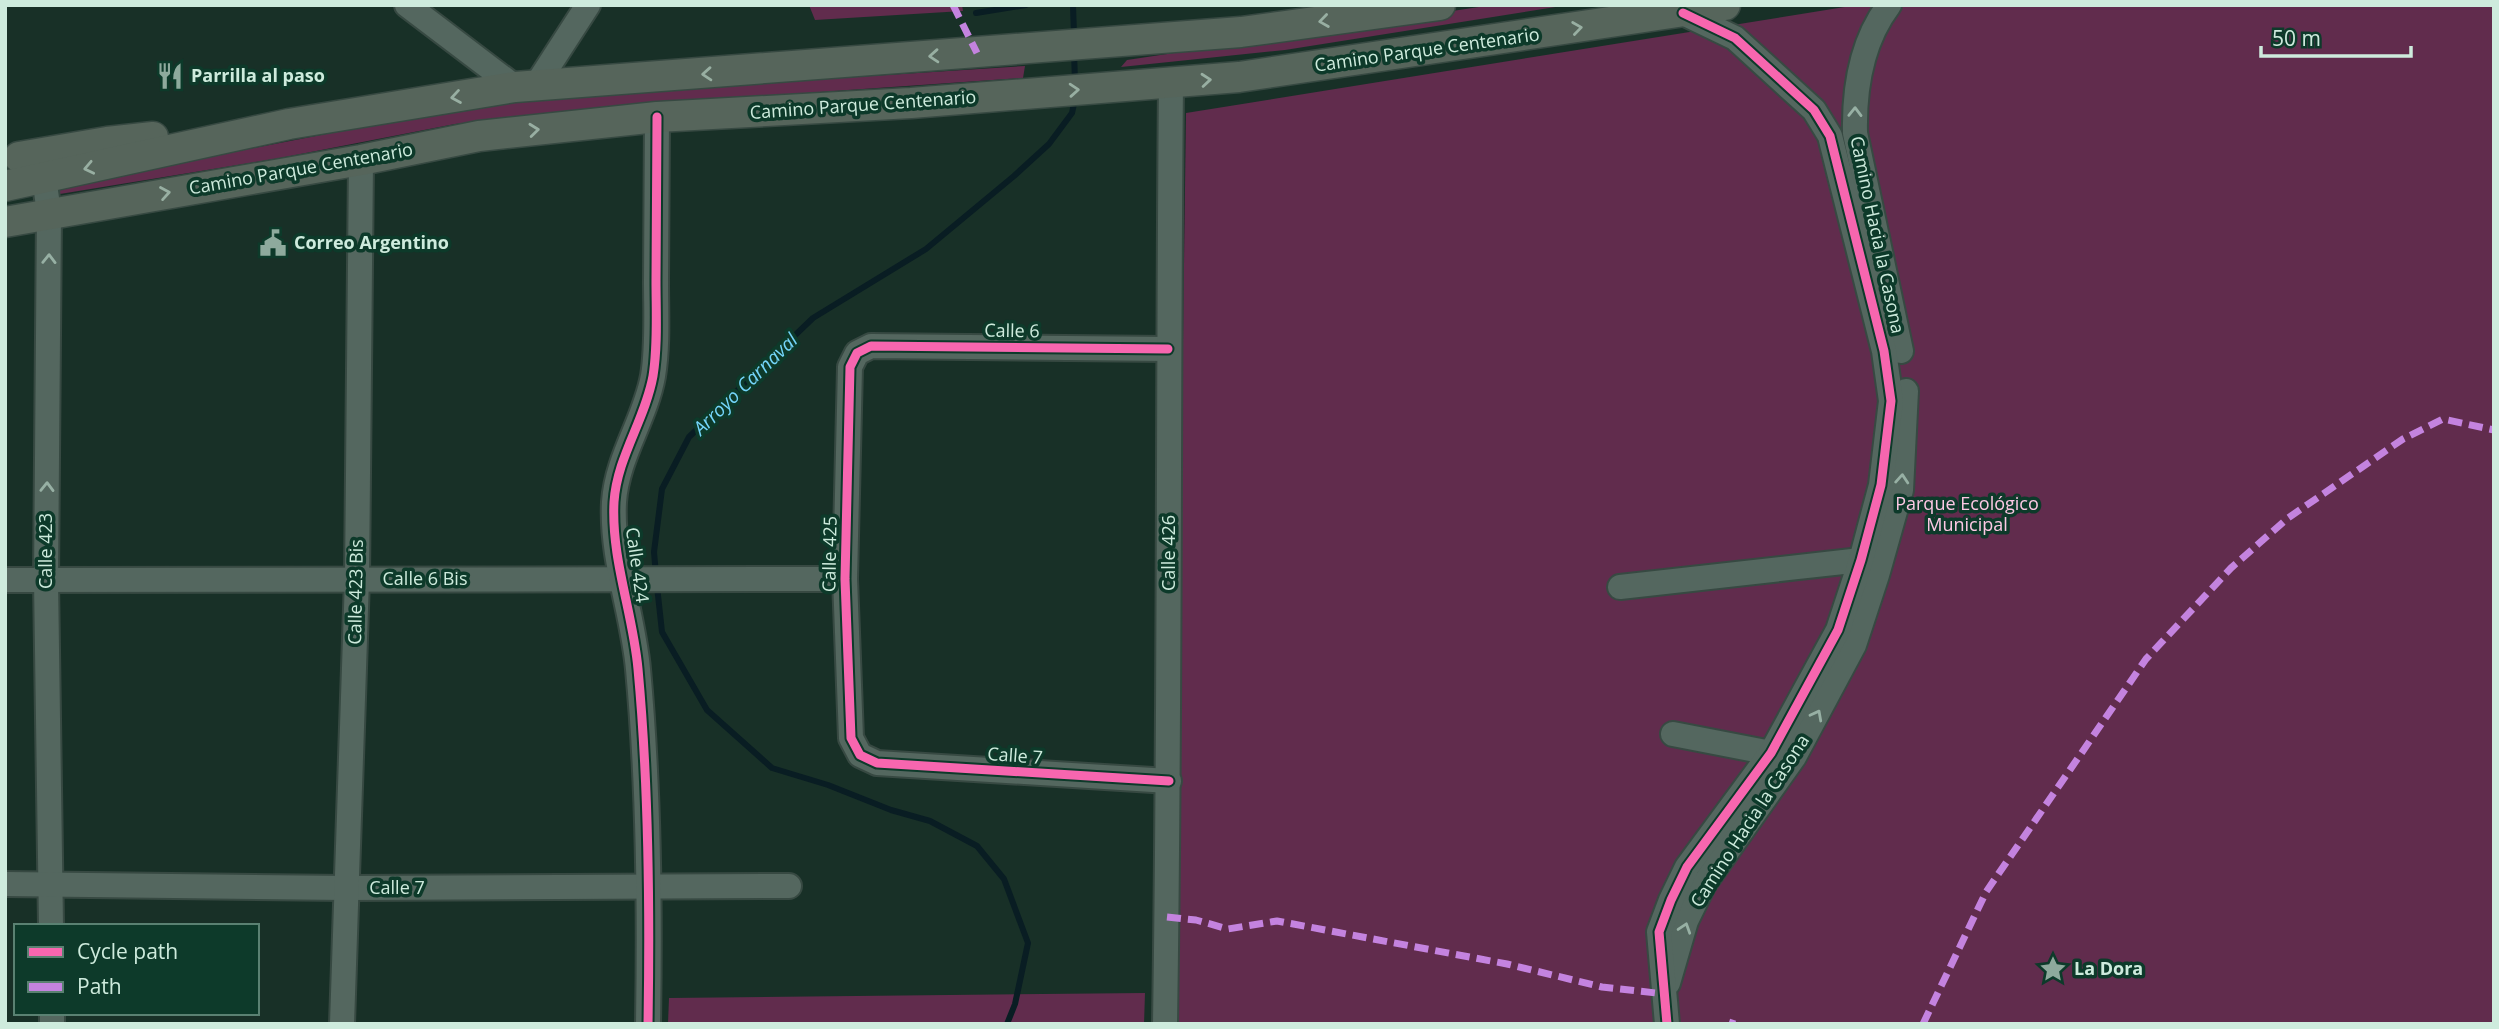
<svg xmlns="http://www.w3.org/2000/svg" width="2499" height="1029" font-family="'Open Sans',sans-serif">
  <rect width="100%" height="100%" fill="#183027"/>
  <g fill="#612c4d">
    <path d="M809,5H962L963,11L815,20Z"/>
    <path d="M1492,5H1568L1285,50L1121,67L1127,60Z"/>
    <path d="M1857,5H2494V1024H1174L1186,113Z"/>
    <path d="M1025,66L1023,78L618,106L455,124L280,158L60,194L58,186L501,100Z"/>
    <path d="M1145,993L1144,1024H668L669,998Z"/>
  </g>
  <g fill="none" stroke-linecap="round" stroke-linejoin="round">
    <g stroke="#091d23" stroke-width="6">
      <path d="M1073,5L1074,35"/>
      <path d="M976,13L1026,5"/>
      <path d="M1074,53L1075,81"/>
      <path d="M656,575L654,552L662,489L689,437L813,318L926,249L1014,176L1049,144L1072,113L1075,99"/>
      <path d="M657,586L662,632L707,710L772,768L828,785L891,810L930,821L977,846L1004,879L1028,943L1015,1004L1007,1024"/>
    </g>
    <defs>
      <g id="minor">
        <path d="M407,5L515,87"/>
        <path d="M1889,5C1861,42 1854,88 1855,133L1901,351"/>
        <path d="M535,87L588,5"/>
        <path d="M44,177L49,213L46,580L51,926"/>
        <path d="M1168,349L871,346L857,353L850,367L845,579L851,738L860,755L877,763L1169,781"/>
        <path d="M5,580L845,579"/>
        <path d="M1620,587L1861,560"/>
        <path d="M1673,734L1771,753"/>
        <path d="M5,884L346,888L789,886"/>
        <path d="M1668,983L1686,921L1704,884L1794,757L1854,645L1877,575L1901,490L1906,391"/>
        <path d="M52,1013V1024"/>
        <path d="M342,1024L357,579L361,160"/>
        <path d="M648,1024C650,906 649,787 638,669C633,613 611,559 614,502C617,457 645,420 653,376C658,345 656,312 656,281C656,226 657,171 657,117"/>
        <path d="M1165,1024C1170,710 1168,396 1171,83"/>
        <path d="M1667,1024L1659,932L1671,900L1687,867L1771,753L1838,630L1861,560L1881,485L1891,401L1884,351L1830,136L1814,110L1735,38L1683,13"/>
      </g>
      <g id="major">
        <path d="M19,157L107,142L153,137"/>
        <path d="M5,186L289,124L515,87L1241,32L1440,5"/>
        <path d="M5,222L361,160L479,136L657,117L911,103L1239,77L1725,5"/>
      </g>
    </defs>
    <use href="#minor" stroke="#374942" stroke-width="28"/>
    <use href="#major" stroke="#374942" stroke-width="33"/>
    <use href="#minor" stroke="#54675f" stroke-width="24"/>
    <use href="#major" stroke="#56655b" stroke-width="30"/>
    <g stroke="#c483df" stroke-width="7" stroke-dasharray="14 7" stroke-linecap="butt">
      <path d="M953,5L977,53"/>
      <path d="M1167,917L1196,920L1228,929L1277,921L1507,964L1602,987L1665,994"/>
      <path d="M1729,1022L1735,1024"/>
      <path d="M1923,1024L1986,892L2146,659L2231,568L2288,518L2403,439L2443,419L2494,430"/>
    </g>
    <defs>
      <g id="cycleway">
        <path d="M1168,349L871,346L857,353L850,367L845,579L851,738L860,755L877,763L1169,781"/>
        <path d="M648,1024C650,906 649,787 638,669C633,613 611,559 614,502C617,457 645,420 653,376C658,345 656,312 656,281C656,226 657,171 657,117"/>
        <path d="M1667,1024L1659,932L1671,900L1687,867L1771,753L1838,630L1861,560L1881,485L1891,401L1884,351L1830,136L1814,110L1735,38L1683,13"/>
      </g>
    </defs>
    <use href="#cycleway" stroke="#0d3a2a" stroke-width="13"/>
    <use href="#cycleway" stroke="#f766af" stroke-width="9"/>
  </g>
  <defs><path id="oneway-chevron" d="M-2-3.5L2.5 0L-2 3.5" fill="none" stroke-width="1.6" stroke-linecap="round" stroke-linejoin="round" transform="scale(1.75)"/></defs>
  <g stroke="#98afa2">
    <use href="#oneway-chevron" transform="translate(1324 21) rotate(172)"/>
    <use href="#oneway-chevron" transform="translate(1577 28) rotate(-8)"/>
    <use href="#oneway-chevron" transform="translate(934 56) rotate(176)"/>
    <use href="#oneway-chevron" transform="translate(707 74) rotate(176)"/>
    <use href="#oneway-chevron" transform="translate(1206 80) rotate(-5)"/>
    <use href="#oneway-chevron" transform="translate(1074 90) rotate(-4)"/>
    <use href="#oneway-chevron" transform="translate(456 97) rotate(171)"/>
    <use href="#oneway-chevron" transform="translate(534 130) rotate(-6)"/>
    <use href="#oneway-chevron" transform="translate(89 168) rotate(168)"/>
    <use href="#oneway-chevron" transform="translate(165 193) rotate(-10)"/>
  </g>
  <g stroke="#97b0a4">
    <use href="#oneway-chevron" transform="translate(1855 112) rotate(-89)"/>
    <use href="#oneway-chevron" transform="translate(49 259) rotate(-89)"/>
    <use href="#oneway-chevron" transform="translate(1902 479) rotate(-86)"/>
    <use href="#oneway-chevron" transform="translate(47 487) rotate(-89)"/>
    <use href="#oneway-chevron" transform="translate(1817 715) rotate(-62)"/>
    <use href="#oneway-chevron" transform="translate(1685 928) rotate(-72)"/>
  </g>
  <defs>
    <symbol id="restaurant-bare" viewBox="-9 -9 18 18"><path d="M-5-6h1v4h1v-4h1v4h1v-4h1v5L-1.5 .5V6h-2V.5L-5-1ZM5-6V6H3V1.5H1.5Q1.5-4 5-6Z" fill="#8eaa9d" stroke="#0d3a2a" stroke-width="2.5" paint-order="stroke"/></symbol>
    <symbol id="civic-bare" viewBox="-9 -9 18 18"><path d="M-.6-6.5H3V-4.5H.6V-3L4-1V1h2V6H-6V1h2V-1L-.6-3ZM-1.2 2.5V6h2.4V2.5Z" fill="#8eaa9d" stroke="#0d3a2a" stroke-width="2.5" paint-order="stroke"/></symbol>
    <symbol id="sight-bare" viewBox="-9 -9 18 18"><path d="M0-6L1.8-2.2L6-1.7L2.9 1.2L3.7 5.4L0 3.3L-3.7 5.4L-2.9 1.2L-6-1.7L-1.8-2.2Z" fill="#8eaa9d" stroke="#0d3a2a" stroke-width="2.5" paint-order="stroke"/></symbol>
  </defs>
  <g fill-rule="evenodd">
    <use href="#restaurant-bare" x="151" y="57" width="38" height="38"/>
    <use href="#civic-bare" x="254" y="224" width="38" height="38"/>
    <use href="#sight-bare" x="2034" y="950" width="38" height="38"/>
  </g>
  <g text-anchor="middle" stroke-width="7" stroke-linejoin="round" paint-order="stroke">
    <g font-size="18" fill="#ceebdd" stroke="#0d3a2a">
      <text transform="translate(1427 50) rotate(-8)" y="6">Camino Parque Centenario</text>
      <text transform="translate(863 105) rotate(-4)" y="6">Camino Parque Centenario</text>
      <text transform="translate(301 169) rotate(-10)" y="6">Camino Parque Centenario</text>
      <text transform="translate(1877 235) rotate(78)" y="6">Camino Hacia la Casona</text>
      <text transform="translate(1012 331) rotate(1)" y="6">Calle 6</text>
      <text transform="translate(46 551) rotate(-90)" y="6">Calle 423</text>
      <text transform="translate(1169 553) rotate(-90)" y="6">Calle 426</text>
      <text transform="translate(830 554) rotate(-89)" y="6">Calle 425</text>
      <text transform="translate(637 565) rotate(82)" y="6">Calle 424</text>
      <text x="425" y="585">Calle 6 Bis</text>
      <text transform="translate(356 592) rotate(-89)" y="6">Calle 423 Bis</text>
      <text transform="translate(1015 756) rotate(4)" y="6">Calle 7</text>
      <text transform="translate(1750 821) rotate(-57)" y="6">Camino Hacia la Casona</text>
      <text x="397" y="894">Calle 7</text>
    </g>
    <g font-size="18" font-weight="bold" fill="#ceebdd" stroke="#0d3a2a" text-anchor="start">
      <text x="191" y="82">Parrilla al paso</text>
      <text x="294" y="249">Correo Argentino</text>
      <text x="2074" y="975">La Dora</text>
    </g>
    <g font-size="18" fill="#fdc8e4" stroke="#0d3a2a">
      <text x="1967" y="510">Parque Ecológico<tspan x="1967" dy="21">Municipal</tspan></text>
    </g>
    <g font-size="19" font-style="italic" fill="#74d5fa" stroke="#0d3a2a">
      <text transform="translate(745 384) rotate(-44)" y="7">Arroyo Carnaval</text>
    </g>
  </g>
  <rect width="2499" height="1029" fill="none" stroke="#ceebdd" stroke-width="14"/>
  <rect x="14" y="924" width="245" height="91" fill="#0d3a2a" stroke="#5a8172" stroke-width="2"/>
  <rect x="28" y="947" width="35" height="10" fill="#f766af" stroke="#5a8172" stroke-width="2"/>
  <text x="77" y="959" font-size="21" fill="#ceebdd">Cycle path</text>
  <rect x="28" y="982" width="35" height="10" fill="#c483df" stroke="#5a8172" stroke-width="2"/>
  <text x="77" y="994" font-size="21" fill="#ceebdd">Path</text>
  <path d="M2261 46v10h150v-10" fill="none" stroke="#ceebdd" stroke-width="3.5"/>
  <text x="2272" y="46" font-size="21" fill="#ceebdd" stroke="#0d3a2a" stroke-width="5" paint-order="stroke">50 m</text>
</svg>
